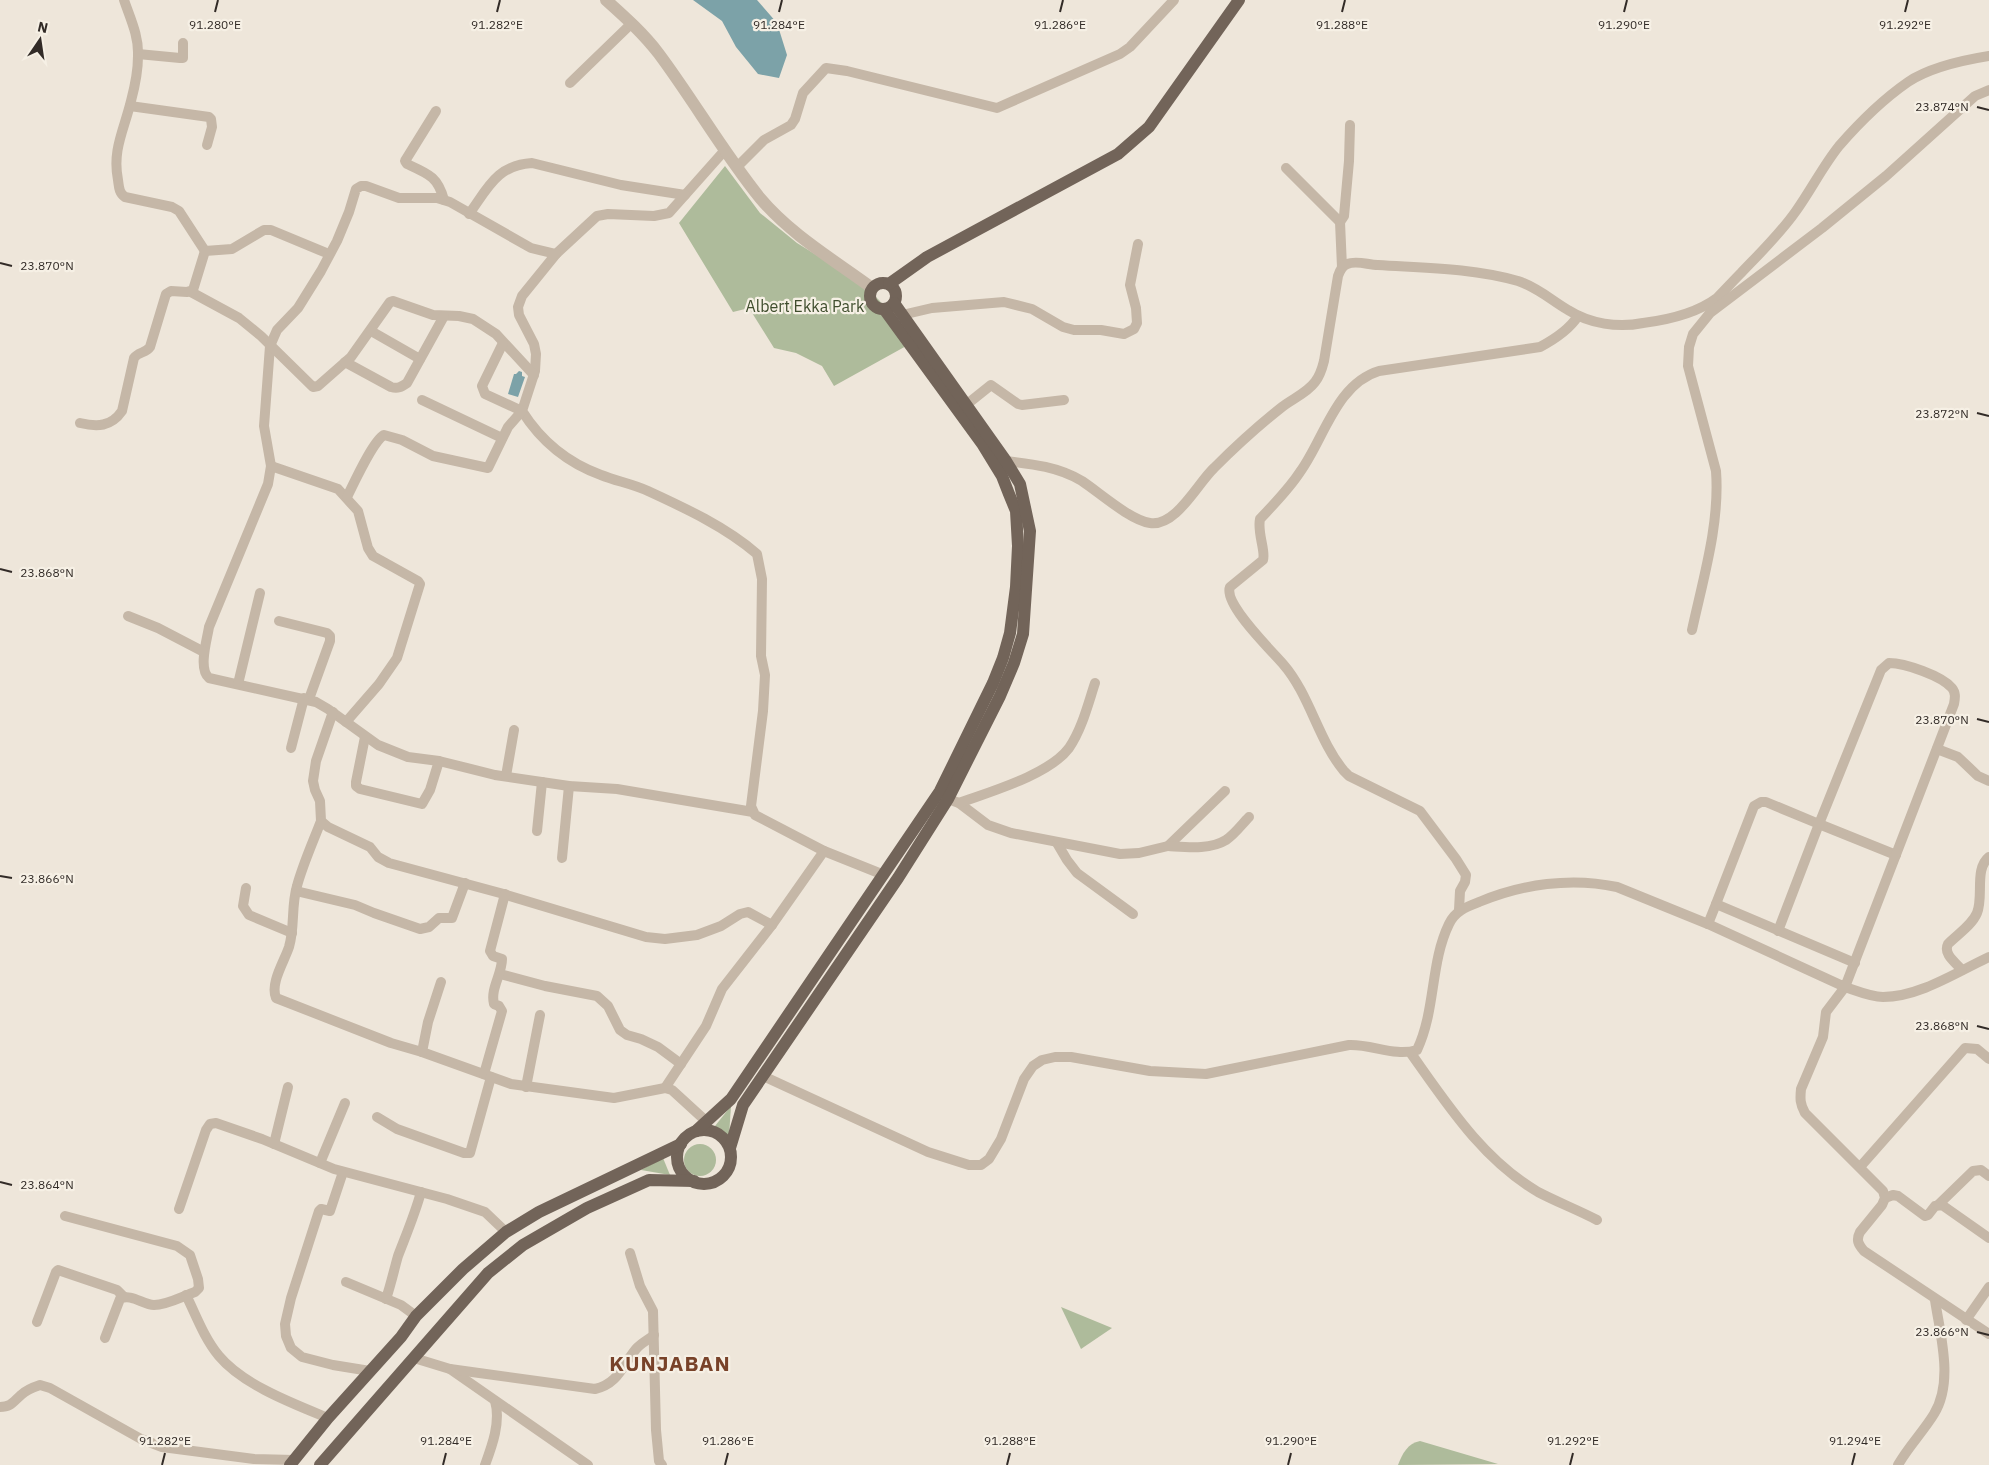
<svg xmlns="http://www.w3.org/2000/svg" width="1989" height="1465" font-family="'IBM Plex Sans',sans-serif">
  <rect width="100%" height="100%" fill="#eee6da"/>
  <g fill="#aebb9b">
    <path d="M725,166L760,213L797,243L860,282L879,300L896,322L908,345L834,386L822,366L796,353L774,348L749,308L733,312L679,223Z"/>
    <path d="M731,1106L729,1136L715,1126Z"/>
    <circle cx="700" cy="1160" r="16"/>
    <path d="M663,1158L670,1175L641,1170Z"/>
    <path d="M1061,1307L1112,1328L1081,1349Z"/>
    <path d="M1420,1441L1498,1464L1398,1465C1402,1454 1408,1443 1420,1441Z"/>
  </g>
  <g fill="#7ca2a8">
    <path d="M693,0H757L777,23L787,55L779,78L758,74L736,47L722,21Z"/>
    <path d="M519,371L522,372V376L525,377L518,397L508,394L514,374H516Z"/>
  </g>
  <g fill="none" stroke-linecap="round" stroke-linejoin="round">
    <g stroke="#c5b7a7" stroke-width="10">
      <path d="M124,0C130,18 139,36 138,56C138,71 135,86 131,101C124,130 112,150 118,180C119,187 119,193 125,197L172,207L179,211L205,251"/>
      <path d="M138,54L180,58H183V43"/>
      <path d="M570,83L632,23"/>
      <path d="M130,106L209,117L211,119L212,127L207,145"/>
      <path d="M436,111L405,161L407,164C429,174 438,177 444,200"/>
      <path d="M725,150L669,213L654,216L608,214L597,216L556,254L522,296L518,307L519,315L534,344L536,354L535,371L522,411C541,441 568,463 601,475C616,481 633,484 648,491C685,508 726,527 757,554L762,579L761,656L765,675L763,711L751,806L755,815L824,851L884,875"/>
      <path d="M737,167L764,140L791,125L795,119L803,93L826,68L847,71L997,108L1120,54L1130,47L1174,0"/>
      <path d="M1286,168L1340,222L1342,267"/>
      <path d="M469,214C488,188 497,165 532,163L621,185L685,195"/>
      <path d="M1340,222L1344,216L1349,161L1350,125"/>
      <path d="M556,254L531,248L450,202L437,198H399L366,186H361L356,189L349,212L337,241L321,271L298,308L277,330L270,346L264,426L271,466L268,484L209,627C207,640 198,669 209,678L316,702L328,709L378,745L408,757L439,761L495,775L569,786L617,789L753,812"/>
      <path d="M191,292L239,318L261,336L313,387L318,386L351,357L390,302L393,301L433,315L459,316L473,319L496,334L534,375"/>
      <path d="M902,315L932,308L1004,302L1032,309L1063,327L1074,330H1101L1124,334L1134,329L1137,323L1136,308L1130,285L1138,244"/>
      <path d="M371,331L420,359"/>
      <path d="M345,362L391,387C398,389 401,387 407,383L444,316"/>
      <path d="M422,400L502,438"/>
      <path d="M966,405L991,385L1018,404L1022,405L1064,400"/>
      <path d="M80,423C97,427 111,427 122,411L134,358C138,352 146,353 150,347L166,294L171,291L187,292L193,290L205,251L232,249L264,230H271L329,254"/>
      <path d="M1006,461C1033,464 1059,467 1082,481C1100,493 1130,520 1150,523C1176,527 1197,484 1214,468C1235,447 1258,426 1282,407C1292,399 1307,393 1315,382C1320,376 1322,369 1324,361L1338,276C1340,270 1342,266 1347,264C1357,260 1368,265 1378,265C1425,268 1472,268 1518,281C1537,287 1551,300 1568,310C1590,324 1618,328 1643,323C1667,320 1697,313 1717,298C1725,290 1733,281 1741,273C1760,253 1780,234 1796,211C1811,190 1823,166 1839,146C1859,123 1882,100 1908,82C1929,68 1964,60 1989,56"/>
      <path d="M271,466L338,489L358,511L368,548L373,556L418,581L420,584L397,658L379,684L346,722"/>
      <path d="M347,497C354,483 373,441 384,435L402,440L433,456L488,468L508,427L522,411L485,394L482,386L503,343"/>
      <path d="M128,616L158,628L204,652"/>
      <path d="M279,621L327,633L330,636V641L309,699"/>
      <path d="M1692,630C1703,579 1720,524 1716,471L1688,366L1689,347L1693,334L1710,313L1822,228L1886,176L1975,96L1989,90"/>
      <path d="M238,684L260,593"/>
      <path d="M333,712L316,761L313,781L315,790L320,801L321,821L328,827L370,847L378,857L389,863L500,893L646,937L665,939L697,935L721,926L740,914L748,912L772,925"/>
      <path d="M365,737L356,782V786L360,789L422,804L430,790L439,761"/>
      <path d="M291,748L304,698"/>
      <path d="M1937,749L1958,757L1978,776L1989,781"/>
      <path d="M506,776L514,730"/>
      <path d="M948,799L959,803L988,825L1011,833L1120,854L1139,853L1168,846L1225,791"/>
      <path d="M959,803C989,792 1049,775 1069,748C1082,729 1088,704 1095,683"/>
      <path d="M321,821C313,842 303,864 297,886C291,906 295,927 289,947C284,962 270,983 276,998L391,1043L422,1052L511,1084L614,1098L665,1088L672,1090L707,1122"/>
      <path d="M537,831L542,782"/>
      <path d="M1057,843L1067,860L1077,873L1133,914"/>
      <path d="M1168,846C1186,847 1210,850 1226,840C1235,834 1242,824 1249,817"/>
      <path d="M562,858L569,786"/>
      <path d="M246,888L243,906L249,915L292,933"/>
      <path d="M296,891L355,905L374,913L420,929L429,927L439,918H452L465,883"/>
      <path d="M1459,910L1460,891L1465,882L1466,875L1456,859L1420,811L1349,776L1344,771C1318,740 1310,695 1283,664C1272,651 1223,604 1230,587L1263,560C1266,551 1257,533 1260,519C1274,504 1289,489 1300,472C1324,439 1336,384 1379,371L1540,347C1555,339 1569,330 1578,316"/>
      <path d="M1708,924L1716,904L1855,963"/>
      <path d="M1778,931L1819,824L1896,855"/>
      <path d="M1989,957C1957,972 1919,997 1883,997C1871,997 1857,991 1845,987L1826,1012L1823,1037L1801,1089C1800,1099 1800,1104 1805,1113L1883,1191L1885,1198L1882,1205L1860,1232C1856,1240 1858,1244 1864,1251L1989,1334"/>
      <path d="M1962,970C1955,962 1943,954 1948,944C1958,934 1972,925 1977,913C1984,896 1974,869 1989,857"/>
      <path d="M500,974L545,986L597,996L608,1006L620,1030L627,1035L641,1039L658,1047L681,1064"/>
      <path d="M422,1052L428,1022L441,982"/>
      <path d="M1410,1052C1447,1104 1482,1159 1538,1192C1557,1202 1578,1210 1597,1220"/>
      <path d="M484,1074L502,1011L499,1006L494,1004C490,989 502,974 502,959L493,956L490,951L505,894"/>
      <path d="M763,1076L928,1152L969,1165H981L989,1159L1001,1139L1024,1079L1033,1066L1042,1060L1055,1057H1071L1150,1071L1206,1074L1349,1045C1372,1044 1395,1057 1417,1050C1436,1010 1430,963 1449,924C1455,911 1466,907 1479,902C1522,884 1571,877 1617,887L1708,924L1845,987L1954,704C1955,698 1956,693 1952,688C1942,676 1905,663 1889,663L1881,670L1819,824L1766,802H1761L1754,806L1716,904"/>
      <path d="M526,1087L540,1015"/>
      <path d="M665,1088L706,1026L722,989L772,925L824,851"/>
      <path d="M377,1117L397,1129L464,1153H470L491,1077"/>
      <path d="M274,1144L288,1087"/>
      <path d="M320,1163L345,1103"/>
      <path d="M1860,1167L1965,1048L1977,1049L1989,1059"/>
      <path d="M343,1172L330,1211L321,1209L319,1211L291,1298L285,1324L286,1336L291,1348L302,1357L333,1365L370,1371"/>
      <path d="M1885,1198L1893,1195L1898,1196L1925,1216L1928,1215L1935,1206L1942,1205L1989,1238"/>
      <path d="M1938,1205L1973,1171L1981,1170L1989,1176"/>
      <path d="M179,1209L206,1130L210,1124L216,1123L262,1139L334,1169L447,1199L485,1212L506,1232"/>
      <path d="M65,1216L177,1246L190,1255L198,1279L199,1288L195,1292C183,1296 167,1305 154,1305C143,1305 131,1293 120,1299L105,1338"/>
      <path d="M630,1253L640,1286L653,1311L656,1430L659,1461L662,1465"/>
      <path d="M346,1282L401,1305L416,1316"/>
      <path d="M186,1295C196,1315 204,1338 219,1356C243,1385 294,1404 328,1418"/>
      <path d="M386,1299C391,1284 394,1270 398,1256C406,1235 415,1214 421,1192"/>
      <path d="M1966,1320L1989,1287"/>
      <path d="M37,1322L56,1272L58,1270L117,1290L124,1297"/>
      <path d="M414,1358L450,1369L588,1465"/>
      <path d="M450,1369L595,1389C618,1384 622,1366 636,1349C641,1343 648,1340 654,1335"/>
      <path d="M0,1407C11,1407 13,1402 21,1395C26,1390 34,1387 40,1385L50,1388L141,1439L162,1447L254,1459L294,1460"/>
      <path d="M485,1465C492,1446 501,1422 495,1401"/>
      <path d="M1898,1465C1908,1447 1923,1432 1934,1414C1954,1382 1940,1334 1935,1300"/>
    </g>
    <path stroke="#c5b7a7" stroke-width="12" d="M606,0C625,17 644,34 659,54C694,101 723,152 760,198C790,234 834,260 872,288"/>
    <g stroke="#726459" stroke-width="12">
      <circle cx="883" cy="296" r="13"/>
      <path d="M889,284L927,257L1118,154L1149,127L1239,0"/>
      <circle cx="704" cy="1157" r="27"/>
      <path d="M696,1131L731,1099L940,791L993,683L1003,658L1010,633L1016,587L1018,546L1016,511L1009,494L1002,476L983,445L884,309"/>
      <path d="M730,1148L743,1105L898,878L948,799L1000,696L1014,663L1023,634L1030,531L1020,484L1006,461L894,303"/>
      <path d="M290,1465L328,1418L401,1337L416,1316L463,1269L506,1232L539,1212L681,1144"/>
      <path d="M320,1465L488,1273L523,1245L587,1208L649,1180L694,1181"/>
    </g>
  </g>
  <path fill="none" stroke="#322b27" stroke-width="2" d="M215,12L218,0M497,12L500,0M779,12L782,0M1060,12L1063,0M1342,12L1345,0M1624,12L1627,0M1905,12L1908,0M1977,107L1989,110M0,263L12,266M1977,413L1989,416M0,569L12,572M1977,719L1989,722M0,876L12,878M1977,1026L1989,1029M0,1182L12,1185M1977,1332L1989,1335M162,1465L165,1453M443,1465L446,1453M725,1465L728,1453M1007,1465L1010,1453M1288,1465L1291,1453M1570,1465L1573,1453M1852,1465L1855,1453"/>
  <g text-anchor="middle" stroke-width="4.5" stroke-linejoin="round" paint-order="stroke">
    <g font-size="16" fill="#3f4d2d" stroke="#f6f0e5">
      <text x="805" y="312">Albert Ekka Park</text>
    </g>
    <g font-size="21" font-weight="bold" letter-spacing="1" fill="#784229" stroke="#f6f0e5">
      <text x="670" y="1371">KUNJABAN</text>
    </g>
  </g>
  <g font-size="12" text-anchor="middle" fill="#322b27" stroke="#f6f0e5" stroke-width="4.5" stroke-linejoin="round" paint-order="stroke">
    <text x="215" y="29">91.280°E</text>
    <text x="497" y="29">91.282°E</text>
    <text x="779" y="29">91.284°E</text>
    <text x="1060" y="29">91.286°E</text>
    <text x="1342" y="29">91.288°E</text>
    <text x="1624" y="29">91.290°E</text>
    <text x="1905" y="29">91.292°E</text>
    <text x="1942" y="111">23.874°N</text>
    <text x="47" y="270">23.870°N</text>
    <text x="1942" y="418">23.872°N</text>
    <text x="47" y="577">23.868°N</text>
    <text x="1942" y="724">23.870°N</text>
    <text x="47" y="883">23.866°N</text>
    <text x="1942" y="1030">23.868°N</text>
    <text x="47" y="1189">23.864°N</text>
    <text x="1942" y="1336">23.866°N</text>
    <text x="165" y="1445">91.282°E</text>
    <text x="446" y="1445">91.284°E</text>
    <text x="728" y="1445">91.286°E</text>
    <text x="1010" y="1445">91.288°E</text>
    <text x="1291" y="1445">91.290°E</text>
    <text x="1573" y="1445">91.292°E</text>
    <text x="1855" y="1445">91.294°E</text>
  </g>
  <g transform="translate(40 40) rotate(13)" stroke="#f6f0e5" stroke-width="4" paint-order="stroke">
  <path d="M0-4L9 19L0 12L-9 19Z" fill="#322b27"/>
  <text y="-8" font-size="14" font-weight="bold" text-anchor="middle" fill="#322b27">N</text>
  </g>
</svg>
